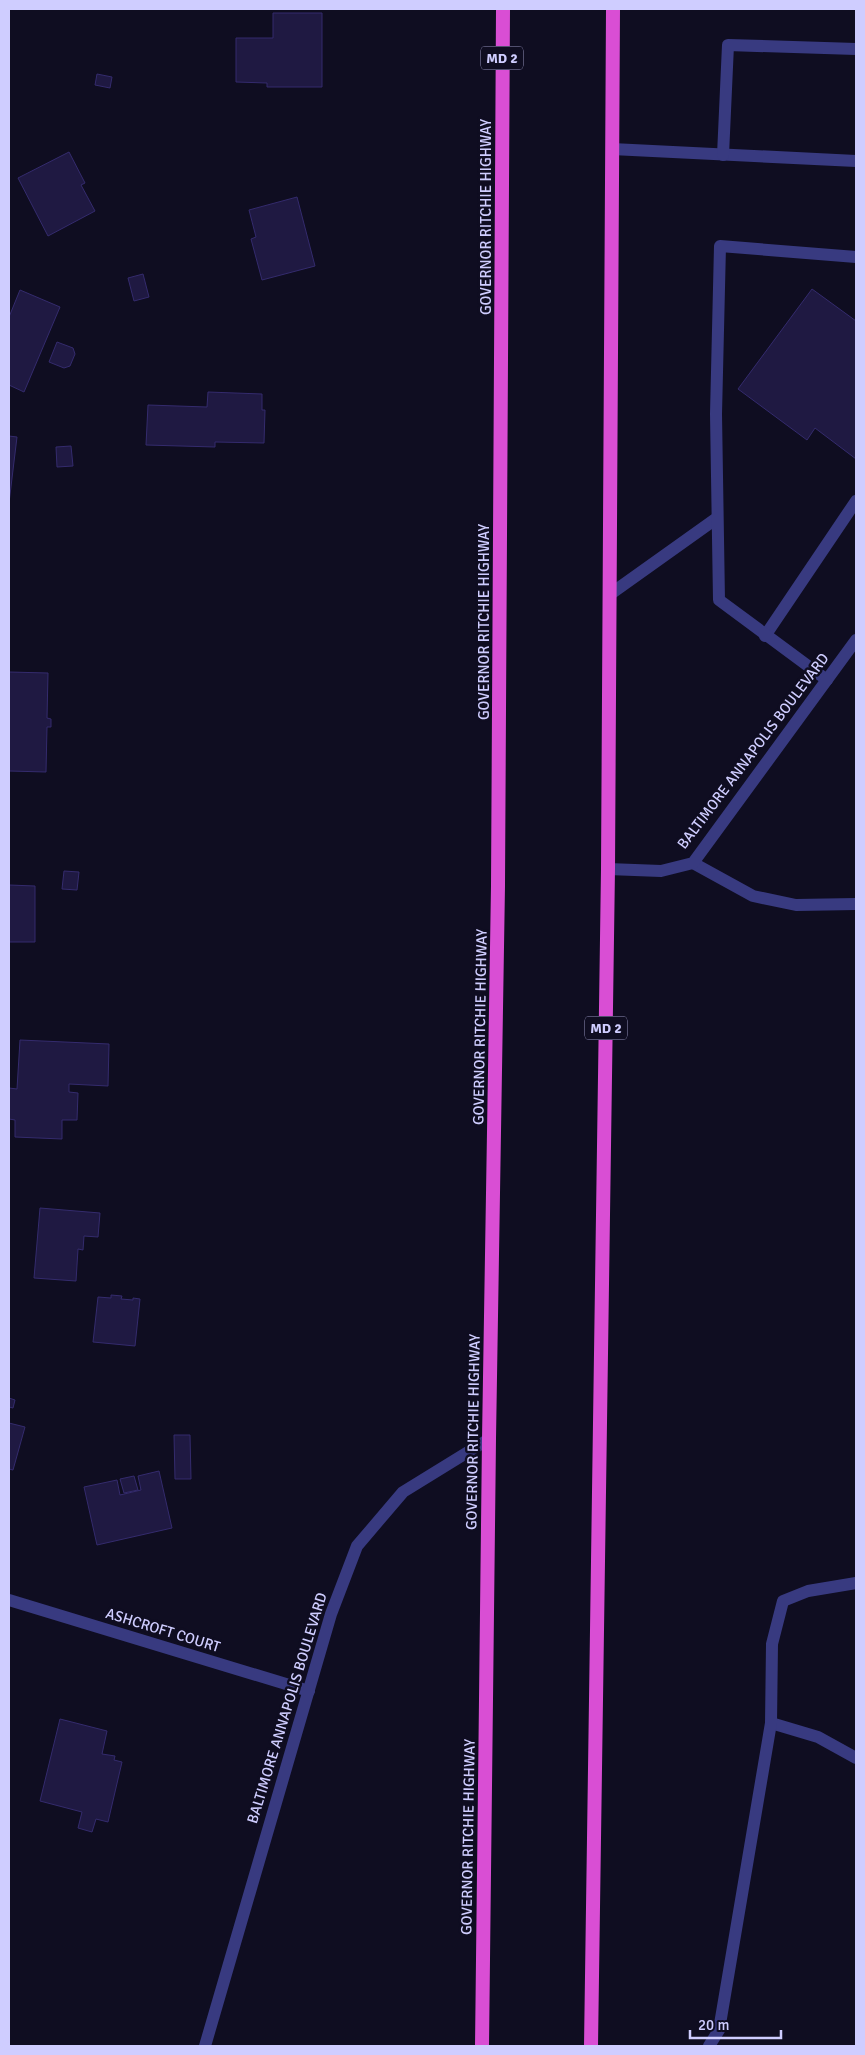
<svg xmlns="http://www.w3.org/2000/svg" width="865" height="2055" font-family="Signika,sans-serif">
  <rect width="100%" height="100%" fill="#0f0d21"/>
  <g fill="#1f1942" stroke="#342b6d">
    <path d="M273,13H322V87H267V83L236,82V38H273Z"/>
    <path d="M97,74L112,77L110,88L95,85Z"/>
    <path d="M69,152L85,183L81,185L95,211L48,236L18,178Z"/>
    <path d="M297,197L315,266L262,280L251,239L256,237L249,210Z"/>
    <path d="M143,274L149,297L134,301L128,278Z"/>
    <path d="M812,289L856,321V459L815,428L807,440L738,389Z"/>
    <path d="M20,290L60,307L24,392L9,385V317Z"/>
    <path d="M57,342L73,348L75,354L70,366L64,368L49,362Z"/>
    <path d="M208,392L262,394V410H265L264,443L215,442V447L146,445L148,405L207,407Z"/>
    <path d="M9,436L17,437L9,503Z"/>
    <path d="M71,446L73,466L57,467L56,447Z"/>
    <path d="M9,672L48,673L47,718L51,719V727H47L46,772L9,771Z"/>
    <path d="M64,871L79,872L77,890L62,889Z"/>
    <path d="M9,885L35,886V942H9Z"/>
    <path d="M20,1040L109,1044L108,1086L69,1084V1092L78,1093L77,1120H62V1139L15,1137V1120L9,1119V1088L17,1089Z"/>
    <path d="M40,1208L100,1213L98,1237L84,1236L83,1250L78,1249L76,1281L34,1278Z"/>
    <path d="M111,1295L122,1296L121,1299L133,1300V1298L140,1299L135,1346L93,1342L98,1297L111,1298Z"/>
    <path d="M9,1398L15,1400L13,1408L9,1407Z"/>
    <path d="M9,1423L25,1427L13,1470L9,1469Z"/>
    <path d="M174,1435H190L191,1479H175Z"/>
    <path d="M159,1471L172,1528L97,1545L84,1487L117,1480L120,1495L141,1490L138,1476Z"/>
    <path d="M134,1476L138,1490L124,1493L120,1479Z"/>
    <path d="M60,1719L107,1731L102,1754L115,1756L114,1760L122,1762L108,1822L96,1819L92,1832L78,1828L82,1812L40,1801Z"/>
  </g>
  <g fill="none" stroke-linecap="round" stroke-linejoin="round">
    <g stroke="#383a80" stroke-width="12">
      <path d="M612,149L856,161"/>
      <path d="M723,155L728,45L856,49"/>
      <path d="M609,595L717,518"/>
      <path d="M765,636L856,501"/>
      <path d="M827,680L719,600L716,414L720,246L856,257"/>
      <path d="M771,1723L818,1737L856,1758"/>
      <path d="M709,2046L719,2030L771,1723L772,1644L783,1601L808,1591L856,1583"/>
    </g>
    <g stroke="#383a80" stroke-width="12">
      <path d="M693,863L753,896L796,905L856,904"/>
      <path d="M608,869L661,871L693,863L856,640"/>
      <path d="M9,1600L309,1691"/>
      <path d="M205,2046L331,1614L357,1546L403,1492L489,1439"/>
    </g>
    <g stroke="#d94ed4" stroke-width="14">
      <path d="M482,2046L489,1439L498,886L503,9"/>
      <path d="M591,2046L608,869L613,9"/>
    </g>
  </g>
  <g text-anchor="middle" stroke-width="5" stroke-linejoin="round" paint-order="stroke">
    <g fill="#0f0d21" stroke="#9593bc" stroke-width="1">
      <rect x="481" y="46.5" width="42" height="23" rx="4"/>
      <rect x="585" y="1016.5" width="42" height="23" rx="4"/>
    </g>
    <g font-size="14" font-weight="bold" fill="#cfcdff">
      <text x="502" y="63">MD 2</text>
      <text x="606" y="1033">MD 2</text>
    </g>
    <g font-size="15" fill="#cfcdff" stroke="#0f0d21">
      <text transform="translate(486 217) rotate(-90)" y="5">GOVERNOR RITCHIE HIGHWAY</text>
      <text transform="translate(484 622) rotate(-90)" y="5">GOVERNOR RITCHIE HIGHWAY</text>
      <text transform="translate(753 751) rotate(-53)" y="5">BALTIMORE ANNAPOLIS BOULEVARD</text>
      <text transform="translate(480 1027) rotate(-89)" y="5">GOVERNOR RITCHIE HIGHWAY</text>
      <text transform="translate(473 1432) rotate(-89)" y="5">GOVERNOR RITCHIE HIGHWAY</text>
      <text transform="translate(163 1630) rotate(17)" y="5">ASHCROFT COURT</text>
      <text transform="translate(287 1708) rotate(-73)" y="5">BALTIMORE ANNAPOLIS BOULEVARD</text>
      <text transform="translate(468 1837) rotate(-89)" y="5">GOVERNOR RITCHIE HIGHWAY</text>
    </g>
  </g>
  <rect width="865" height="2055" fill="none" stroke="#cfcdff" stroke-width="20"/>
  <path d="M690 2030v8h91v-8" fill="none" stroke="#cfcdff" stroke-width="2.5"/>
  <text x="698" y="2030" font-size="15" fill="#cfcdff" stroke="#0f0d21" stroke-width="4" paint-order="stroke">20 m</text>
</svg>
